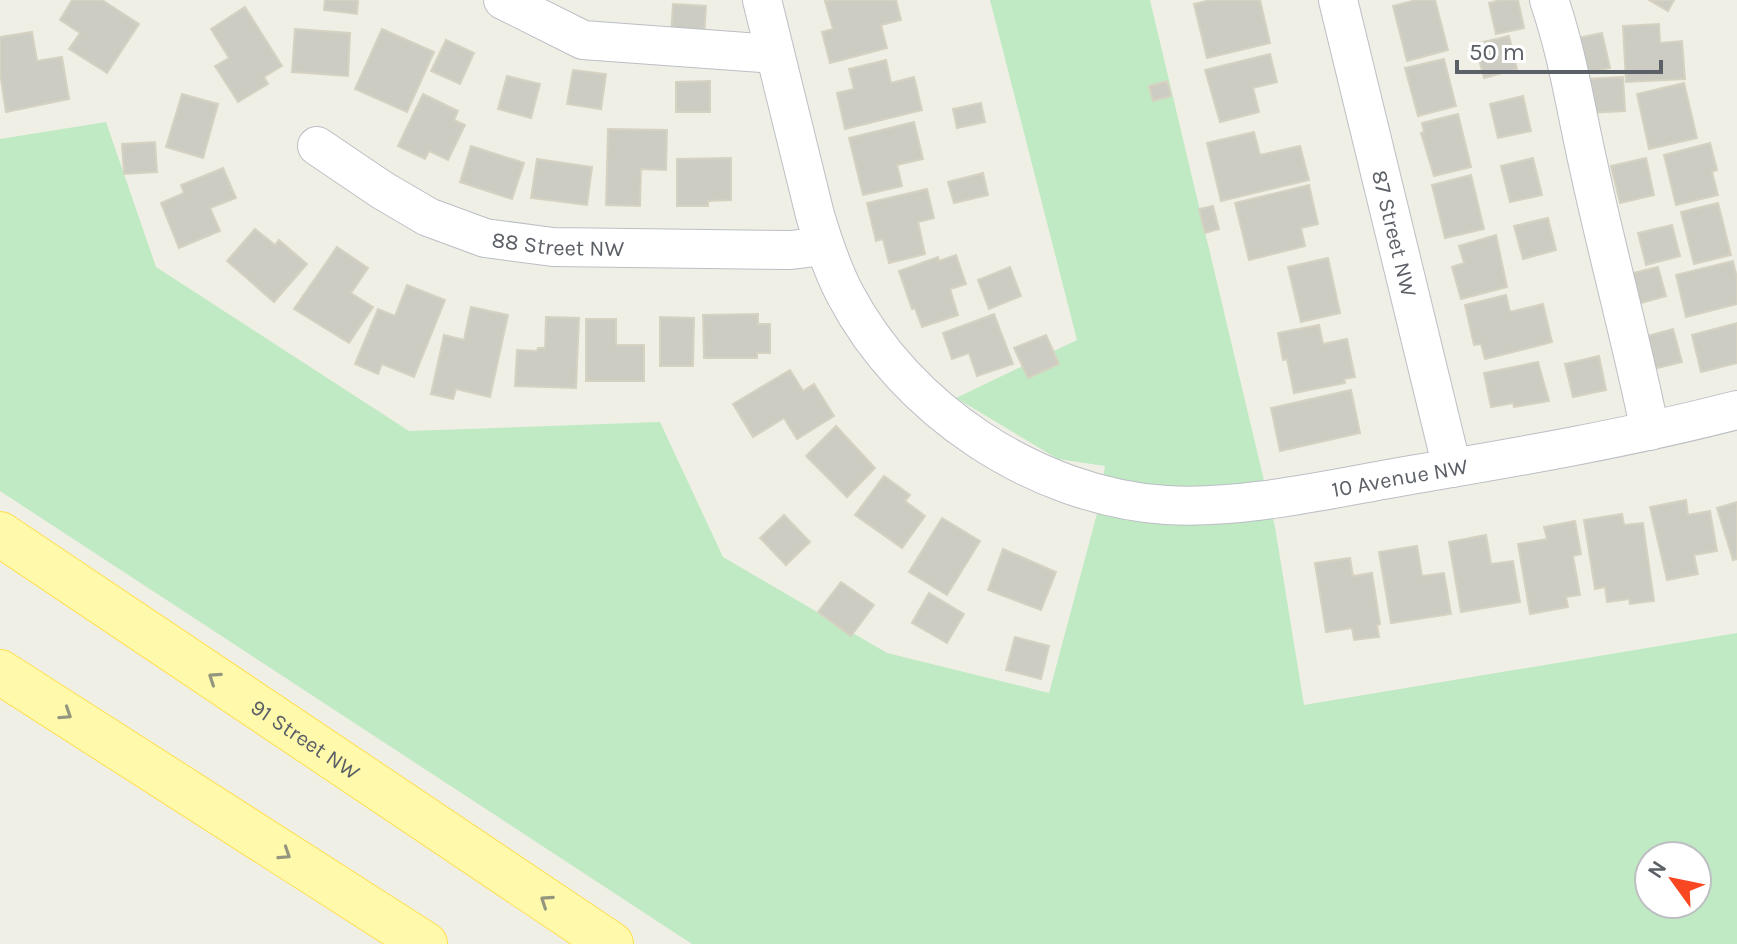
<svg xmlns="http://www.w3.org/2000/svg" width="1737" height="944" font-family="Karla,sans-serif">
  <rect width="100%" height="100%" fill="#f0efe5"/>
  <path fill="#bfeac3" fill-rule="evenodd" d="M990,0H1150L1275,527L1304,705L1737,633V944H692L0,491V139L106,122L156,267L409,431L660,422L723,557L887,653L1049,693L1098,510L1105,466L1058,459L956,398L1077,340ZM1649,856H1697V904H1649Z"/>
  <g fill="#cdccc3" stroke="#d6d2c2" stroke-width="2">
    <path d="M72,0H102L139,24L107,73L69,49L80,33L60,20Z"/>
    <path d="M325,0H358L357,14L324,10Z"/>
    <path d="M830,0H896L901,20L881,25L887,48L830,63L822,32L833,29L825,1Z"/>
    <path d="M1211,0H1260L1270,43L1207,58L1194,4Z"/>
    <path d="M1416,0H1435L1448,50L1407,61L1393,6Z"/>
    <path d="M1500,0H1518L1524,28L1496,34L1489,3Z"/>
    <path d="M1649,0H1674L1668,11Z"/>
    <path d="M673,4L706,6L704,38L671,36Z"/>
    <path d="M245,7L282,66L264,77L268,84L238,102L215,66L229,58L211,29Z"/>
    <path d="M1659,24L1660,43L1682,41L1685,79L1626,82L1623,26Z"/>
    <path d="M295,29L350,33L348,76L292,72Z"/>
    <path d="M382,29L434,52L407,112L355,89Z"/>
    <path d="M32,32L37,61L62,57L69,99L6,112L0,73V37Z"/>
    <path d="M1602,33L1610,68L1576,75L1569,40Z"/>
    <path d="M1509,36L1517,69L1484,78L1475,44Z"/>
    <path d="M446,40L474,53L460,84L431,71Z"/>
    <path d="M1270,54L1277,82L1253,88L1259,112L1220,122L1205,70Z"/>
    <path d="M1444,59L1456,106L1418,116L1405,68Z"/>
    <path d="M886,60L891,83L914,77L922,110L845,129L837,93L854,89L849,69Z"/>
    <path d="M573,70L606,74L601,109L567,104Z"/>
    <path d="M507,76L540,84L531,118L498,109Z"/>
    <path d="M1623,77L1625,111L1587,113L1585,79Z"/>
    <path d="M710,81V112H676V82Z"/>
    <path d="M1167,81L1171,96L1153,101L1149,86Z"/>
    <path d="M1684,83L1697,138L1649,149L1637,94Z"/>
    <path d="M182,94L218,104L203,158L166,147Z"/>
    <path d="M423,94L458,111L454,120L465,125L448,160L429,151L425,159L398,146Z"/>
    <path d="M1523,96L1531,131L1498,138L1490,104Z"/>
    <path d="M981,103L985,122L957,128L953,109Z"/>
    <path d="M1458,114L1471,167L1434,176L1421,133L1424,132L1422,123Z"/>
    <path d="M914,122L923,159L897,165L902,186L863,195L849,138Z"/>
    <path d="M608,129L667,130L666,170L641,169L640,206L606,205Z"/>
    <path d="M1254,132L1260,155L1300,146L1309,180L1221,201L1207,143Z"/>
    <path d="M155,142L157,172L124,174L122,144Z"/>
    <path d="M1710,143L1717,170L1712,172L1718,195L1676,205L1664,155Z"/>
    <path d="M471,146L524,163L512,199L460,182Z"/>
    <path d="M731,158V200L708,201V206H677V159Z"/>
    <path d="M1533,158L1542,195L1510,202L1501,166Z"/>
    <path d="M1646,158L1654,195L1620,203L1611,166Z"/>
    <path d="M537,159L592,167L587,205L531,198Z"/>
    <path d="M223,168L236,198L210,208L220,231L179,248L161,203L184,193L181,185Z"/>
    <path d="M983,173L988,195L954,203L948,182Z"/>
    <path d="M1471,175L1484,229L1445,238L1432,185Z"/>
    <path d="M1309,185L1318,224L1301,228L1305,246L1249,260L1235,203Z"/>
    <path d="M927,189L934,218L918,222L925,254L889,263L883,239L876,241L867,203Z"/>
    <path d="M1718,203L1731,255L1694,264L1681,212Z"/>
    <path d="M1213,206L1219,229L1205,233L1199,209Z"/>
    <path d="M1548,218L1556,250L1523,259L1514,226Z"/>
    <path d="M1672,225L1680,256L1646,265L1638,233Z"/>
    <path d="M255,229L275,245L279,240L307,264L274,302L227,261Z"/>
    <path d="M1496,235L1507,287L1461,299L1452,267L1464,263L1459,246Z"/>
    <path d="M337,247L368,268L351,293L373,307L349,343L294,309Z"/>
    <path d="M956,255L966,284L950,289L958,315L922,327L915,308L912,309L899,271L938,257L939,261Z"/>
    <path d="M1328,258L1340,313L1301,322L1288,267Z"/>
    <path d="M1733,261L1737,278V304L1686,317L1676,275Z"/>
    <path d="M1010,267L1021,296L989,309L978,280Z"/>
    <path d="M1658,267L1666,296L1634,305L1625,275Z"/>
    <path d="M407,285L445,300L414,377L382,364L378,374L355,364L378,309L395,316Z"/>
    <path d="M1506,295L1510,312L1543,304L1552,342L1485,359L1481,344L1474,345L1465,305Z"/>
    <path d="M471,307L508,315L490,397L456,389L453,399L431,394L444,335L464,340Z"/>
    <path d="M758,314V324H770V353H757V358H704L703,315Z"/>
    <path d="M994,314L1013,364L977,376L969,353L952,359L943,333Z"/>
    <path d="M546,317L579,318L576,388L515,386L517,350L537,351L538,348H545Z"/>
    <path d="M660,317L694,318L693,366H660Z"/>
    <path d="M586,319H616V345H644V381H586Z"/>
    <path d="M1737,323V363L1701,372L1692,335Z"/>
    <path d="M1319,325L1323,344L1347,339L1355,377L1344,379L1345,383L1294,393L1287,359L1283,360L1278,333Z"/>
    <path d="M1673,329L1682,362L1649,370L1641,338Z"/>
    <path d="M1046,335L1059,364L1028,378L1014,348Z"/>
    <path d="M1599,356L1606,390L1573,397L1565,364Z"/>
    <path d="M1538,362L1549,401L1514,407L1513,403L1491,407L1484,373Z"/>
    <path d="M790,370L803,391L814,384L834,416L797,439L784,418L753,437L733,404Z"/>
    <path d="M1351,390L1360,433L1280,451L1271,408Z"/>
    <path d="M836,426L875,468L847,497L806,456Z"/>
    <path d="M884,476L910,495L905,501L925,516L902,548L855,515Z"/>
    <path d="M1686,500L1688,515L1710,511L1717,551L1694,555L1698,574L1667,580L1650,507Z"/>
    <path d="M1737,502V559L1733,560L1717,508Z"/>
    <path d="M1622,514L1624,525L1643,523L1654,601L1630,604L1629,599L1607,602L1605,587L1595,589L1584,520Z"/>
    <path d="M784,515L810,542L786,565L760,538Z"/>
    <path d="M942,518L980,541L947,595L909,572Z"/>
    <path d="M1575,521L1581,554L1573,556L1580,595L1566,597L1568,607L1530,614L1518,544L1547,539L1544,527Z"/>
    <path d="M1486,535L1491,564L1513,561L1520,602L1461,612L1449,542Z"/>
    <path d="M1417,546L1422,576L1444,573L1451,614L1391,623L1379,552Z"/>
    <path d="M1003,549L1056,572L1041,610L988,590Z"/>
    <path d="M1350,558L1353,576L1372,573L1380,624L1377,625L1379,637L1354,640L1352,628L1326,632L1315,563Z"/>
    <path d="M841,582L874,605L851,636L818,612Z"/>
    <path d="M929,593L964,614L947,643L912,623Z"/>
    <path d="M1015,637L1049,646L1041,679L1006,670Z"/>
  </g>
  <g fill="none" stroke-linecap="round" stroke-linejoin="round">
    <defs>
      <g id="minor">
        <path d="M503,0L583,40L775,54"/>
        <path id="s1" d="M762,0L815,215C823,242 832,269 845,294C906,410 1035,496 1166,505C1245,510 1338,487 1417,474C1524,456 1632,437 1737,410"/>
        <path id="s2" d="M1338,0L1452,468"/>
        <path d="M1549,0C1568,55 1576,111 1589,168C1608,256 1632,343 1650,431"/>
        <path id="s3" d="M317,146L382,190L428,217L485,238L553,247L791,250L824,246"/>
      </g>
      <g id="major">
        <path id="s4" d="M0,534L611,944"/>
        <path d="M0,672L425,944"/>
      </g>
    </defs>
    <use href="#minor" stroke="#bcbec5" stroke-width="40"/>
    <use href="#major" stroke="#fedf4f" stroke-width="46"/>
    <use href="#minor" stroke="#fff" stroke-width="38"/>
    <use href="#major" stroke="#fffaab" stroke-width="44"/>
  </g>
  <defs><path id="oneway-chevron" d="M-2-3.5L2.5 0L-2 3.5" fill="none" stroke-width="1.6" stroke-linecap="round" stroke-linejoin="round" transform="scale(2)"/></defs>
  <g stroke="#95967f">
    <use href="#oneway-chevron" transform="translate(214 678) rotate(-146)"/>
    <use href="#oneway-chevron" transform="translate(66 714) rotate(33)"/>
    <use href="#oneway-chevron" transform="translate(285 854) rotate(33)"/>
    <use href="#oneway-chevron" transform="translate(546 901) rotate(-146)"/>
  </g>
  <g text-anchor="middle" stroke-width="6" stroke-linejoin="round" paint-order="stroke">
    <g font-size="22" fill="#5c6067" stroke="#fff">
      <text dy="8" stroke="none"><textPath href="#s2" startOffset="240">87 Street NW</textPath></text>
      <text dy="8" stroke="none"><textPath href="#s3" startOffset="266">88 Street NW</textPath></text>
      <text dy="8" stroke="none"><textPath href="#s1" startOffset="942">10 Avenue NW</textPath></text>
      <text dy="8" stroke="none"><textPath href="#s4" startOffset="368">91 Street NW</textPath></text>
    </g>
  </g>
  <g transform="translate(1673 880) rotate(303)"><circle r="38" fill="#ffffff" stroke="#bebfc2" stroke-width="2"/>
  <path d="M0-6L14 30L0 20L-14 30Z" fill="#f94821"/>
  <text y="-12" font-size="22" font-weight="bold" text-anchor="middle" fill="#5c6067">N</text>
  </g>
  <path d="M1457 60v12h204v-12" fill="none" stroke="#5c6067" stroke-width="4"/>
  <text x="1469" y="60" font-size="24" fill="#5c6067" stroke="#ffffff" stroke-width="6" paint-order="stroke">50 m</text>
</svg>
